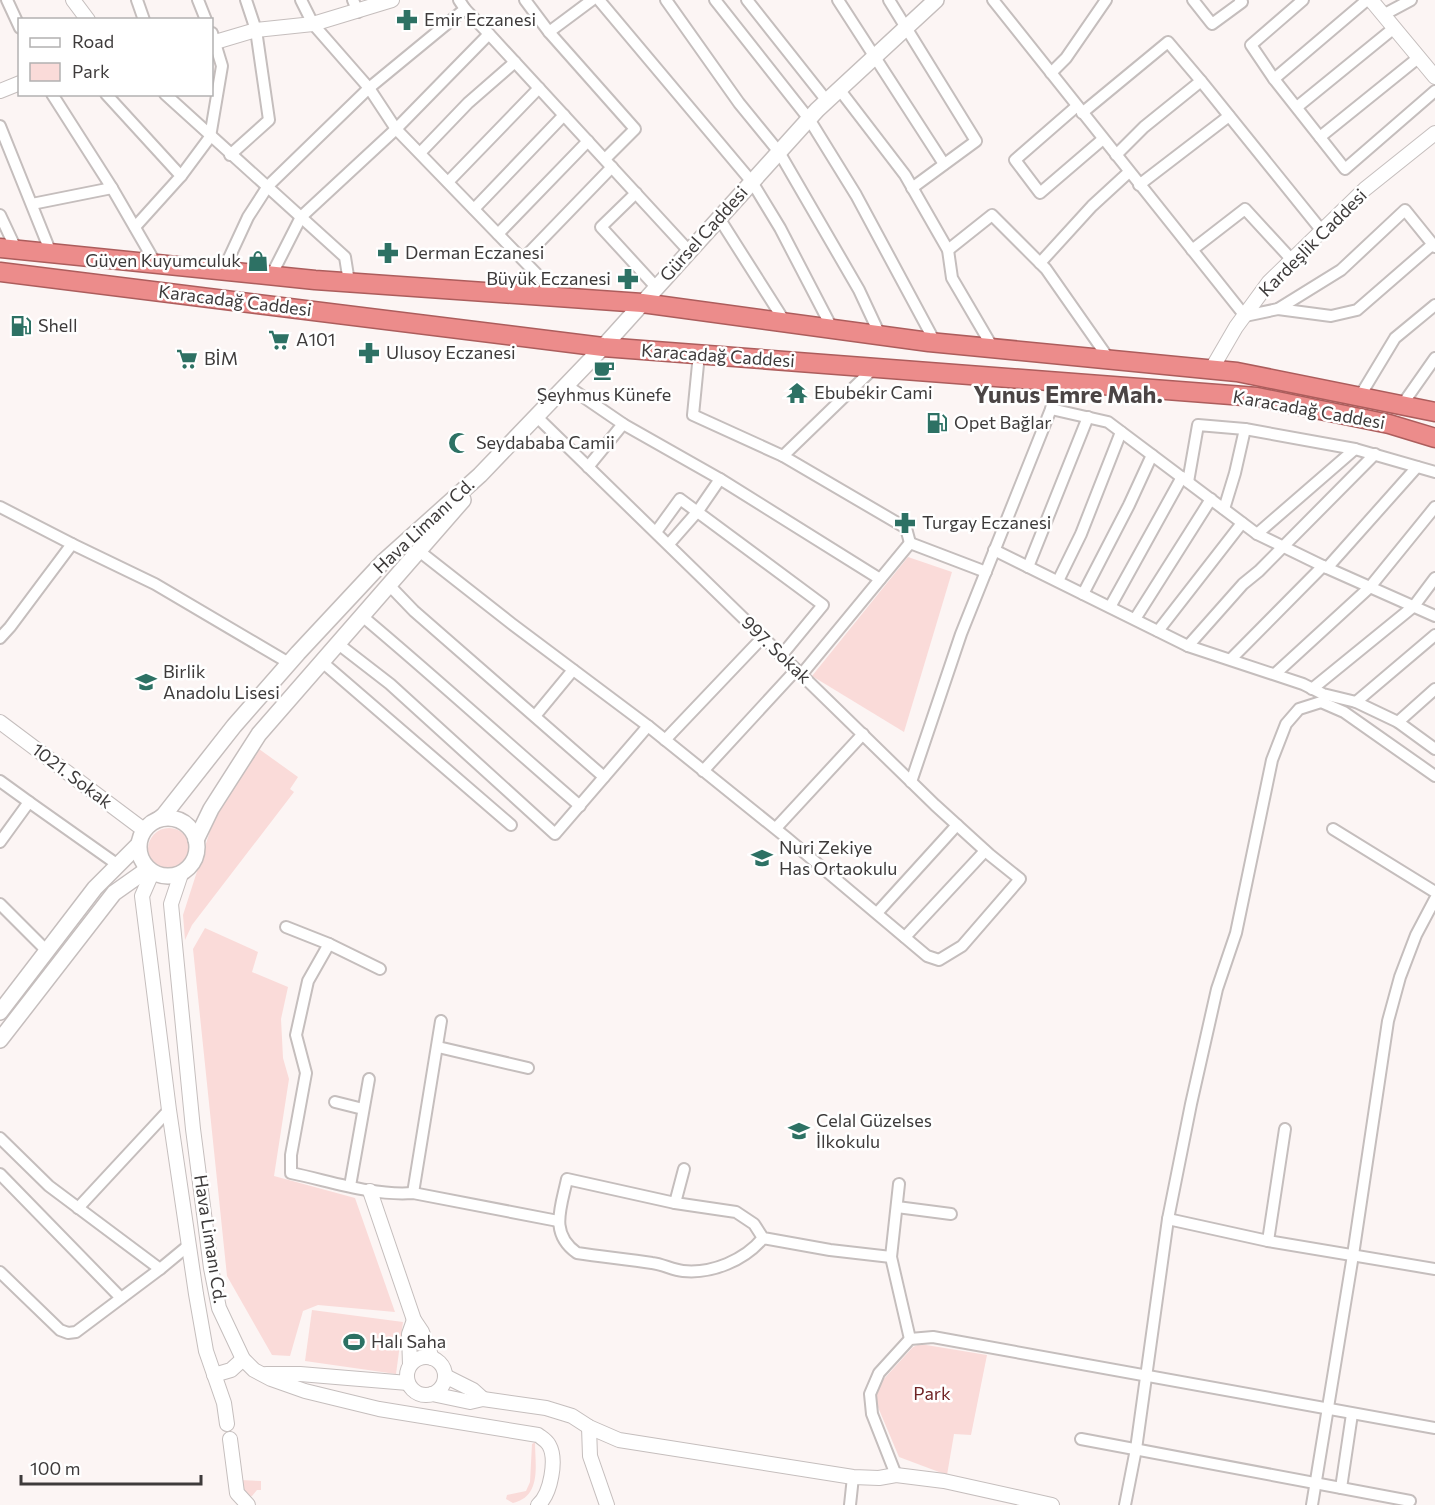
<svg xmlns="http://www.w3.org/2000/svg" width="1435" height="1505" font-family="Commissioner,sans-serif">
  <rect width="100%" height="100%" fill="#fcf5f4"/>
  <g fill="#fadbd9">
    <path d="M908,557L952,572L904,732L812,676Z"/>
    <path d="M259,749L298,777L290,789L294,792L192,925L185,940L183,915L210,831L225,798Z"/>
    <circle cx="169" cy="849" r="21"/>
    <path d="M205,928L258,952L252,972L288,987L281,1019L283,1058L289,1079L274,1176L355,1198L395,1312L318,1305L303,1311L290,1356L272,1355L227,1276L193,949Z"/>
    <path d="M312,1310L403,1322L396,1374L305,1361Z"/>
    <path d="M920,1344L987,1355L971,1435L954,1434L947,1475L899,1457L875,1400L882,1381L913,1347Z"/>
    <path d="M535,1442C535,1465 542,1496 513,1503L506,1499L507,1495L526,1491L530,1482L532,1444Z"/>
    <path d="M240,1480L261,1481V1490H257L252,1496L248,1497L244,1494Z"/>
  </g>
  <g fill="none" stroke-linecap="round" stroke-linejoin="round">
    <defs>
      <g id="minor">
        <path d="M7,0L20,28"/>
        <path d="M137,0L144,20"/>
        <path d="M198,0L206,20"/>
        <path d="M301,0L313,24L369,88L396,129L559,297"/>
        <path d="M353,0L358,12"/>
        <path d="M525,0L549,32L635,129L605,159"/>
        <path d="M599,0L752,182L780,228L832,328"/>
        <path d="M666,0L739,103L779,152L859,290L880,335"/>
        <path d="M715,0L809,119L856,195L935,342"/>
        <path d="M747,0L827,101"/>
        <path d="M838,0L944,164"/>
        <path d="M889,0L976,141L912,188"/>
        <path d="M993,0L1245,316L1278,309L1341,270L1405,210L1435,247"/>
        <path d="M1193,0L1212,24L1242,2L1240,0"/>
        <path d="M1303,0L1251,45L1274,79L1345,169L1435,91"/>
        <path d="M1383,15L1411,0"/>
        <path d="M549,32L592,0"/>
        <path d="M489,34L689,251"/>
        <path d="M1051,73L1066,58L1106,0"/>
        <path d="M1274,79L1367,0"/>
        <path d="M839,89L905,175L948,250L952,278L993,348"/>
        <path d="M106,94L181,176L135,227"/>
        <path d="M165,94L345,257L349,282"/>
        <path d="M1077,106L1015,160L1040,193L1103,139"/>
        <path d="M1297,107L1394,28"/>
        <path d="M1082,113L1168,42L1201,81"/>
        <path d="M0,126L51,253"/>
        <path d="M1320,137L1418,58"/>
        <path d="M420,153L468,103L515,62"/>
        <path d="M230,155L269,120L256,30L246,0"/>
        <path d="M1116,155L1144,127L1201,81L1322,231"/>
        <path d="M181,176L210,137L222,66L212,33"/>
        <path d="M448,182L539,88"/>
        <path d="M1139,185L1229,116"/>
        <path d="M112,188L156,264"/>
        <path d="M636,193L601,227L656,287"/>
        <path d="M32,204L112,188L52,94"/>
        <path d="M474,209L564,115"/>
        <path d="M0,215L16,249"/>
        <path d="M719,218L785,322"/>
        <path d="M498,234L588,141"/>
        <path d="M948,250L992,215L1046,269L1109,359"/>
        <path d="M1192,250L1245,209L1292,260"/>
        <path d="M523,259L612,167"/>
        <path d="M1040,263L1092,206L1129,172"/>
        <path d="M223,271L248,217L268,186L369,88L465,9L459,0"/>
        <path d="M271,276L301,217L396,129L489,34L465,9"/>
        <path d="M1278,309L1331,316L1357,310L1433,244"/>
        <path d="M699,354L693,415L783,456"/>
        <path d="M874,368L783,456L906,528L910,543"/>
        <path d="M566,385L623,424L588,467"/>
        <path d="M1360,396L1395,338L1435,305"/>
        <path d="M1402,405L1435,358"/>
        <path d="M1051,409L1108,422L1257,534L1327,568L1435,616"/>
        <path d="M536,416L935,805L990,855L1020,879L962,946L939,960L927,956L787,838L648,726"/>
        <path d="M623,424L720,479L698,511L669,544"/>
        <path d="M720,479L880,579"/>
        <path d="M1188,482L1198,425L1245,429L1355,449L1435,472"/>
        <path d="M0,507L72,544L10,627L0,638"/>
        <path d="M1224,509L1235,473L1245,429"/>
        <path d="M656,532L680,499L823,605L781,656"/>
        <path d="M1257,534L1355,449"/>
        <path d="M72,544L155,584L289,663"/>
        <path d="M994,550L1188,646L1303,684L1323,694L1356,702L1398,722L1435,749"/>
        <path d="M1028,567L1088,417"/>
        <path d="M1327,568L1417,467"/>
        <path d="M1058,581L1081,534L1121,432"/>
        <path d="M389,585L414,611L604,777"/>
        <path d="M1083,594L1129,505L1152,455"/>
        <path d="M1110,607L1182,477"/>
        <path d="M362,616C436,678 507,743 580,806"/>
        <path d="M1135,619L1211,499"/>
        <path d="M1158,631L1242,523"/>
        <path d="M337,643L390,684L555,834L648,726L512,624L419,551"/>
        <path d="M1188,646L1243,584L1259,571L1375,454"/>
        <path d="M1231,659L1323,566"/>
        <path d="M321,661L511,825"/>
        <path d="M1275,674L1370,587L1435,507"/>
        <path d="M801,675L910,543L986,572"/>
        <path d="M1312,689L1414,606L1435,578"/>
        <path d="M1356,702L1435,635"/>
        <path d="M535,716L573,670"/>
        <path d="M1398,722L1435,689"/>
        <path d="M665,740L763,637"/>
        <path d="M703,771L796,670"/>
        <path d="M0,781L29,802"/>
        <path d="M911,782L961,634L1051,409L1060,382"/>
        <path d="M776,828L863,734"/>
        <path d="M1333,829L1435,892"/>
        <path d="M0,842L29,802L118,865"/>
        <path d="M0,904L46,950"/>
        <path d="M877,913L957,825"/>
        <path d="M286,927L329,944"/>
        <path d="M905,937L985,851"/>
        <path d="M380,969L329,944L308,981L296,1035L306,1073L291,1155V1173C330,1181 372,1196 413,1193L558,1221"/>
        <path d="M438,1047L528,1068"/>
        <path d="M335,1102L363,1109"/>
        <path d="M0,1138L49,1186L160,1269"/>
        <path d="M0,1174L121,1298"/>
        <path d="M899,1184L891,1257L910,1339"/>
        <path d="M350,1186L369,1079"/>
        <path d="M413,1193L441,1021"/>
        <path d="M675,1203L684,1169"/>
        <path d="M897,1207L951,1214"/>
        <path d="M78,1208L169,1110"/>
        <path d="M1168,1219L1268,1241L1435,1269"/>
        <path d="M763,1238C745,1260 712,1274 683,1271C673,1270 662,1264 652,1263C627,1259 602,1257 577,1253C549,1233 561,1208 567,1179L675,1203L736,1212L754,1224L763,1238L830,1250L891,1257"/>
        <path d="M1268,1241L1285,1129"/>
        <path d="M0,1272L60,1330L68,1333L76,1332L160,1269L189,1245"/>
        <path d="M1081,1439L1410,1501"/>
        <path d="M896,1475L872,1414L870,1394L879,1373L910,1339L933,1337L1435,1428"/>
        <path d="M1341,1488L1352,1414"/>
        <path d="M850,1505L853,1477"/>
        <path d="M1125,1505L1136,1449L1168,1219L1191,1104L1217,989L1236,933L1272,760L1286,724L1299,709L1321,702L1344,712L1435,776"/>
        <path d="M1312,1505L1353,1255L1388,1021L1400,977L1416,935L1435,899"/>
      </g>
      <g id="tertiary">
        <path d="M73,0L88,20"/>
        <path d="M1371,0L1435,77"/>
        <path d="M212,43L256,30L313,24L392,0"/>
        <path d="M0,91L20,83"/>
        <path d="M1211,370L1236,327L1269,282L1365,189L1435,133"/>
        <path d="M0,722L144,830"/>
        <path d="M152,873L142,896L169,1110L196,1294L206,1351L224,1403L227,1424"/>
        <path d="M181,874L171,904L193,1129L211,1268L219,1308L243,1359L254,1370L271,1379L305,1391L379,1409L538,1435C542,1438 546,1440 549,1445C557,1459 551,1494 538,1505"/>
        <path d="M370,1191L414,1320L422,1332L432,1358"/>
        <circle cx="426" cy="1376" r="19"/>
        <path d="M410,1365L409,1334L414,1320"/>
        <path d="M266,1374H300L408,1383"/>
        <path d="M214,1375L231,1370L243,1359"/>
        <path d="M445,1376L473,1390L483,1399"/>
        <path d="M432,1394L470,1402L483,1399L546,1408L572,1416L589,1427L619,1440L853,1477L879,1478L896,1475L944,1481L1052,1505"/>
        <path d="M589,1427L590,1456L607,1505"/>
        <path d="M230,1439L237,1493L248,1505"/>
      </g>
      <g id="secondary">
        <circle cx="168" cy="847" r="29"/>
        <path d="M159,819L164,815L234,726L298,653L383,562L480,475L603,347L817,110L936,0"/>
        <path d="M196,840L211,809L259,734L463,500"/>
        <path d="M0,1012L95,888L138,845"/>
        <path d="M0,1040L114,893L148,869"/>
      </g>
      <g id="trunk">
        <path d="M0,248L315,280L642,303L929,342L1237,372L1435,412"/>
        <path d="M0,272L603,347L1257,397L1389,424L1435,438"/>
      </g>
    </defs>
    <use href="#minor" stroke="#c5bebd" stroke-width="14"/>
    <use href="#tertiary" stroke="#c5bebd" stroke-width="16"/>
    <use href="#secondary" stroke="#c5bebd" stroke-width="18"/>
    <use href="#trunk" stroke="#ac5d5c" stroke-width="21"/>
    <use href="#minor" stroke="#fff" stroke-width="10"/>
    <use href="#tertiary" stroke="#fff" stroke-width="14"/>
    <use href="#secondary" stroke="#fff" stroke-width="15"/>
    <use href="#trunk" stroke="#ec8c8b" stroke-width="18"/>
  </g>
  <defs>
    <symbol id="pharmacy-bare" viewBox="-9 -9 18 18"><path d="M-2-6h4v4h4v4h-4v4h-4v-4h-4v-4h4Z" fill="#2d7164" stroke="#fff" stroke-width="2.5" paint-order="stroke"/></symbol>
    <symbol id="shop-bare" viewBox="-9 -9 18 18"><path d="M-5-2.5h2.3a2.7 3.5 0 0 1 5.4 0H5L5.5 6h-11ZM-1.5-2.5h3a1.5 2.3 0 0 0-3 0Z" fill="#2d7164" stroke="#fff" stroke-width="2.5" paint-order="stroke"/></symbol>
    <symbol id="fuel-bare" viewBox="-9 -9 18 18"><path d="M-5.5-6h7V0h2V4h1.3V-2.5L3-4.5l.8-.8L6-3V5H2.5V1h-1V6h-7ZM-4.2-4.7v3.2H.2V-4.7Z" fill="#2d7164" stroke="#fff" stroke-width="2.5" paint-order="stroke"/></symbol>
    <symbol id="supermarket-bare" viewBox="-9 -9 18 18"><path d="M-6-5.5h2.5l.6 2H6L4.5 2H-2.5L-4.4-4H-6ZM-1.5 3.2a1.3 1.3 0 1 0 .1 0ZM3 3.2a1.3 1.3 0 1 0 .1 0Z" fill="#2d7164" stroke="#fff" stroke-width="2.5" paint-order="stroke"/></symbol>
    <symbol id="cafe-bare" viewBox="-9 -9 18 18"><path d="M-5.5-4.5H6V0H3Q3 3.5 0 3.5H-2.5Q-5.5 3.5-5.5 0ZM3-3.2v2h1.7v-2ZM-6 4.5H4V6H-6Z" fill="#2d7164" stroke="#fff" stroke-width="2.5" paint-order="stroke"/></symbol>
    <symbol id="temple-bare" viewBox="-9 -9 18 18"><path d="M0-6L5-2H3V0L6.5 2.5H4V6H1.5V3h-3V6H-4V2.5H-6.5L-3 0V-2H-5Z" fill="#2d7164" stroke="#fff" stroke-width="2.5" paint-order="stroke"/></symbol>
    <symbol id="mosque-bare" viewBox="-9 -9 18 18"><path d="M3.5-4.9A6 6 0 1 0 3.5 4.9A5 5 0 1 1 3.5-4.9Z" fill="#2d7164" stroke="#fff" stroke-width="2.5" paint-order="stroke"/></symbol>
    <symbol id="school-bare" viewBox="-9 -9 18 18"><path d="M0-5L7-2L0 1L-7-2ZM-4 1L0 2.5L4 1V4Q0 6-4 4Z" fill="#2d7164" stroke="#fff" stroke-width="2.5" paint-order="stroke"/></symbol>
    <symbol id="stadium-bare" viewBox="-9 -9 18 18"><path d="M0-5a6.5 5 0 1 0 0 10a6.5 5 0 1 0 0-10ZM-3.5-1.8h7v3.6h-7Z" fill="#2d7164" stroke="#fff" stroke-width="2.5" paint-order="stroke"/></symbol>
  </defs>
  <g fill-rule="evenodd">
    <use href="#pharmacy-bare" x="392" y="5" width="30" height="30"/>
    <use href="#pharmacy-bare" x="373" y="238" width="30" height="30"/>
    <use href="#shop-bare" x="243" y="246" width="30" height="30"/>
    <use href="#pharmacy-bare" x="613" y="264" width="30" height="30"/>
    <use href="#fuel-bare" x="6" y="311" width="30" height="30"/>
    <use href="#supermarket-bare" x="264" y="325" width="30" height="30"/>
    <use href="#pharmacy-bare" x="354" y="338" width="30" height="30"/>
    <use href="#supermarket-bare" x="172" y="344" width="30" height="30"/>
    <use href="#cafe-bare" x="589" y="355" width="30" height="30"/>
    <use href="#temple-bare" x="782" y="378" width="30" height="30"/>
    <use href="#fuel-bare" x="922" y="408" width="30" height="30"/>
    <use href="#mosque-bare" x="444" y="428" width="30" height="30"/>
    <use href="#pharmacy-bare" x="890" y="508" width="30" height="30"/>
    <use href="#school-bare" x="131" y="667" width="30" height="30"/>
    <use href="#school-bare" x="747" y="843" width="30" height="30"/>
    <use href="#school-bare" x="784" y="1116" width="30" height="30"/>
    <use href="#stadium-bare" x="339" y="1327" width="30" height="30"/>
  </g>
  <g text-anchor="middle" stroke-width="5" stroke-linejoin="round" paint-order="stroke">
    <g font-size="18" fill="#3e3b3b" stroke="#fff" text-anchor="start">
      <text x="424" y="26">Emir Eczanesi</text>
      <text x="405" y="259">Derman Eczanesi</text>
      <text x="241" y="267" text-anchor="end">Güven Kuyumculuk</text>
      <text x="611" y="285" text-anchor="end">Büyük Eczanesi</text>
      <text x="38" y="332">Shell</text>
      <text x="296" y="346">A101</text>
      <text x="386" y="359">Ulusoy Eczanesi</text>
      <text x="204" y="365">BİM</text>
      <text x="814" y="399">Ebubekir Cami</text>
      <text x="604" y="401" text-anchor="middle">Şeyhmus Künefe</text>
      <text x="954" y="429">Opet Bağlar</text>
      <text x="476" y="449">Seydababa Camii</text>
      <text x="922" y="529">Turgay Eczanesi</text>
      <text x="163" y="678">Birlik<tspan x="163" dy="21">Anadolu Lisesi</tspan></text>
      <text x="779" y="854">Nuri Zekiye<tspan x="779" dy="21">Has Ortaokulu</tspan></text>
      <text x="816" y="1127">Celal Güzelses<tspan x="816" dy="21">İlkokulu</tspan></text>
      <text x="371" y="1348">Halı Saha</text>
    </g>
    <g font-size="18" fill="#3e3b3b" stroke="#fff">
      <text transform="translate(704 234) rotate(-48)" y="6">Gürsel Caddesi</text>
      <text transform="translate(1313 243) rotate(-45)" y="6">Kardeşlik Caddesi</text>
      <text transform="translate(235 301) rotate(7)" y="6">Karacadağ Caddesi</text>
      <text transform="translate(718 356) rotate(4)" y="6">Karacadağ Caddesi</text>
      <text transform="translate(1309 410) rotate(10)" y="6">Karacadağ Caddesi</text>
      <text transform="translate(424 526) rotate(-43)" y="6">Hava Limanı Cd.</text>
      <text transform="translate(776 650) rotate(44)" y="6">997. Sokak</text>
      <text transform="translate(72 776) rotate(37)" y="6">1021. Sokak</text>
      <text transform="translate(210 1239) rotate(81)" y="6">Hava Limanı Cd.</text>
    </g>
    <g font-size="18" fill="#702425" stroke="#fff">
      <text x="932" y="1400">Park</text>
    </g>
    <g font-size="24" font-weight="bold" fill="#4b4545" stroke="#fff">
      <text x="1068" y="403">Yunus Emre Mah.</text>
    </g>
  </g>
  <rect x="18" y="18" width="195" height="78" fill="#ffffff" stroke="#b2b1b1" stroke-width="1.5"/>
  <rect x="30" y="38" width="30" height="9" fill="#ffffff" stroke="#b2b1b1" stroke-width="1.5"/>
  <text x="72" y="48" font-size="18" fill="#3e3b3b">Road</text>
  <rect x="30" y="63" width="30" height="18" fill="#fadbd9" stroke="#b2b1b1" stroke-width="1.5"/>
  <text x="72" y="78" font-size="18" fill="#3e3b3b">Park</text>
  <path d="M21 1475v9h180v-9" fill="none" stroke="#3e3b3b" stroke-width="3"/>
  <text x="30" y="1475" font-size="18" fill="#3e3b3b" stroke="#ffffff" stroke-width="4.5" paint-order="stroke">100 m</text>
</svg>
